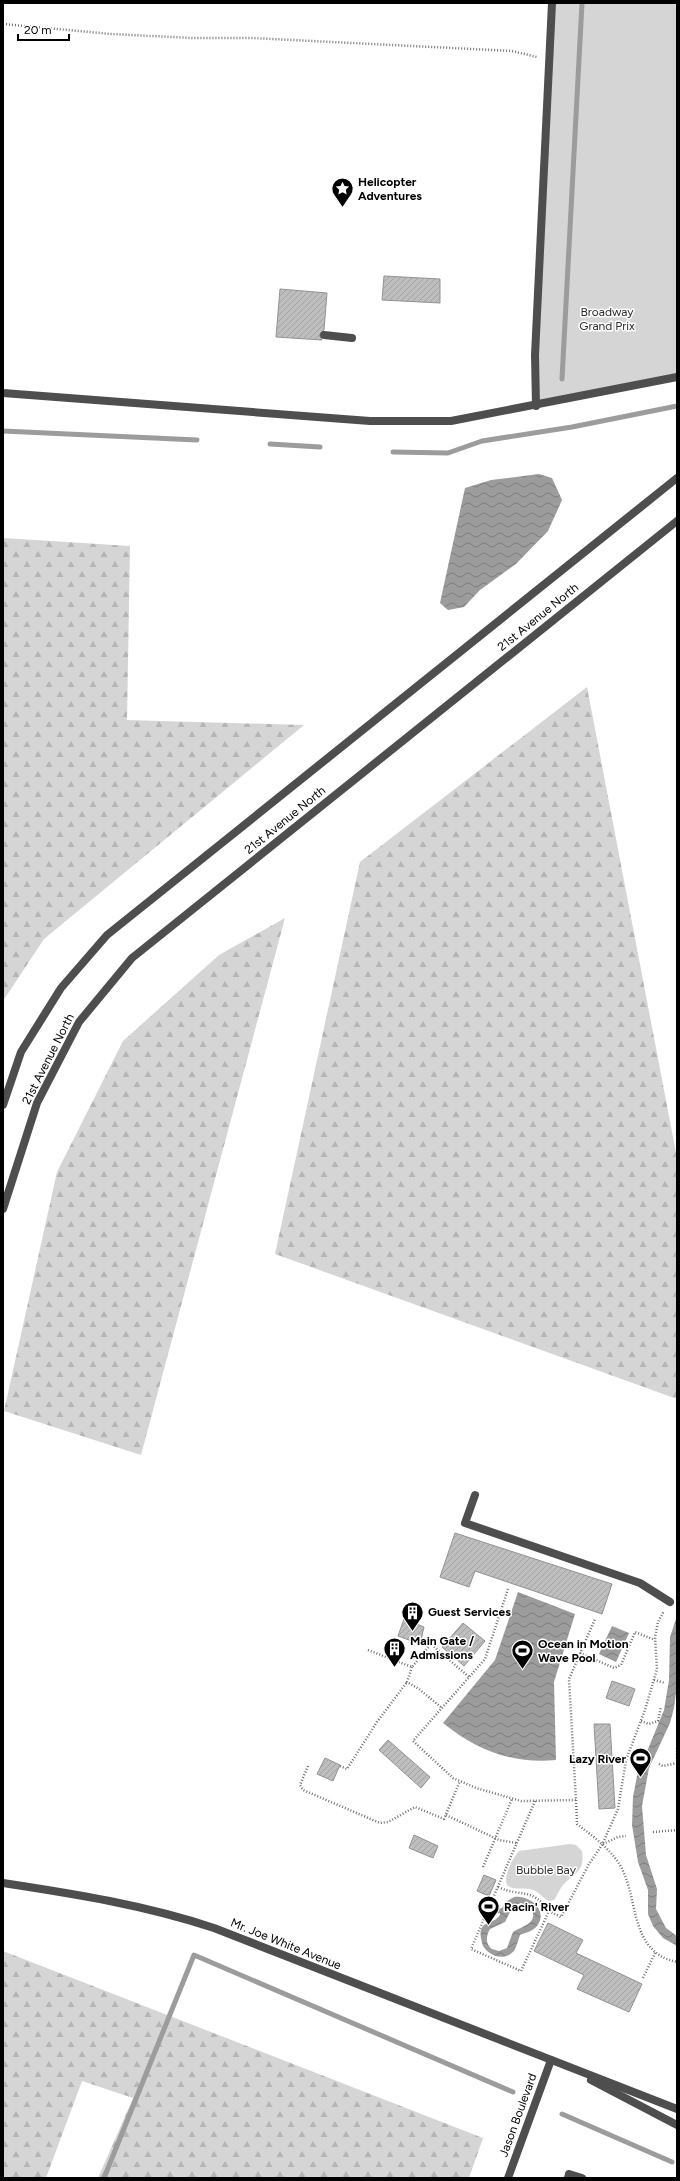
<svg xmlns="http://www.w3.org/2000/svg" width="680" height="2181" font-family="Figtree,sans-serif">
  <defs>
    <pattern id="forest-firs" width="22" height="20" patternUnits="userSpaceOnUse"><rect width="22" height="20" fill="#d5d5d5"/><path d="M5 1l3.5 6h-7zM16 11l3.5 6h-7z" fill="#b5b5b5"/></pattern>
    <pattern id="water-waves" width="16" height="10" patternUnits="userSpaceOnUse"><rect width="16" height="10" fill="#9c9c9c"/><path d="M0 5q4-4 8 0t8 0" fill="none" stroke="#7d7d7d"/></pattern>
    <pattern id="building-hatch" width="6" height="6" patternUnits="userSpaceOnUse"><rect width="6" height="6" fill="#bebebe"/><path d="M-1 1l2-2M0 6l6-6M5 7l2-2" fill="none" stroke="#a2a2a2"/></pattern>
  </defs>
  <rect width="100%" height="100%" fill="#fff"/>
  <g fill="#d5d5d5">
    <path d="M552,3H677V377L536,406Z"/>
    <path d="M570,1844L576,1845L582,1851C586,1874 570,1874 561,1888C558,1892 557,1896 554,1900L549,1901C541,1897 539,1891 530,1889C521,1887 514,1891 507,1885C503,1877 513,1857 519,1851Z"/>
  </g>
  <g fill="url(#forest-firs)">
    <path d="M3,538L130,546L127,720L304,725L44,939L3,1001Z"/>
    <path d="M587,687L677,1158V1399L275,1254L360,862Z"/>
    <path d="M285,918L141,1455L4,1411L57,1172L123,1041L219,955Z"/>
    <path d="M3,1951L483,2138L469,2178H98L133,2098L82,2081L46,2178H3Z"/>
  </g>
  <g fill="url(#water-waves)" fill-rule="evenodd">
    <path d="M539,474L552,478L562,500L548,531L516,564L480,590L464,607L448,610L440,603L465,488L491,480Z"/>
    <path d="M518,1592L575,1614L554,1682L556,1760C512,1764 476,1750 443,1723L495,1660Z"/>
    <path d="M677,1616V1685L674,1708L670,1723L649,1768L642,1806L646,1855L657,1889L656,1909L666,1928L677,1936V1946L663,1938L653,1926L648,1914V1890L638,1862L632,1825L633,1797L637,1776L664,1710L669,1680L670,1637Z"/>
    <path d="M612,1626L629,1633L616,1662L599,1654Z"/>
    <path d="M514,1897C529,1895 549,1910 537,1926C532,1932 526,1932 520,1935C518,1940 517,1946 514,1951C504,1961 490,1957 483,1946C474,1918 492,1927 500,1915V1913L492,1914V1910L502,1908L507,1901ZM521,1903L531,1908C539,1923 523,1926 513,1932L507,1948L499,1951L492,1949C485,1944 486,1936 490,1929L505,1922L513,1906Z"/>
  </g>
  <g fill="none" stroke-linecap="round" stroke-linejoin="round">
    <g stroke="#9c9c9c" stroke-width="5">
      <path d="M562,379L582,3"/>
      <path d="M3,431L197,440"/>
      <path d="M270,444L320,447"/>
      <path d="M393,452L448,453L482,441L572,427L677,406"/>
      <path d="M562,2114L672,2162"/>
      <path d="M104,2178L194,1955L513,2092"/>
    </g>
  </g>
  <g fill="url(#building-hatch)" stroke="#929292">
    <path d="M384,276L440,279V303L382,300Z"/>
    <path d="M280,289L327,293L324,330L319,335L322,340L276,337Z"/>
    <path d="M455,1533L612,1584L602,1614L475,1571L469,1587L440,1577Z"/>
    <path d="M404,1619L424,1627L420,1644L398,1636Z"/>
    <path d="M463,1623L485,1641L464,1666L442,1647Z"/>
    <path d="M612,1681L635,1689L629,1706L606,1698Z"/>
    <path d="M594,1724H610L615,1808L599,1809Z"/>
    <path d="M388,1740L430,1777L421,1788L379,1750Z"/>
    <path d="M325,1758L340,1765L333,1781L317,1774Z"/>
    <path d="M414,1835L438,1846L433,1858L409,1848Z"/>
    <path d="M484,1875L496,1880L489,1896L477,1891Z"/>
    <path d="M548,1923L583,1940L576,1953L642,1984L629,2012L577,1989L584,1975L534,1951Z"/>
  </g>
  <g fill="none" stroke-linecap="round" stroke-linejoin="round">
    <g stroke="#707070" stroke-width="2.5" stroke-dasharray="1 2" stroke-linecap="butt">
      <path d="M3,24L111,34L193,38H252L512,51L537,57"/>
      <path d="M508,1589L485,1659L413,1741L453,1778L476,1788L521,1801L576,1800L569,1679L595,1619"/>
      <path d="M368,1650L412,1667L431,1644L469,1677"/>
      <path d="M580,1653L614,1668L621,1665L635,1632L655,1640"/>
      <path d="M412,1667L407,1682L419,1689L442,1708"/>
      <path d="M654,1680L665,1683"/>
      <path d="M641,1721L649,1724L658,1721L661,1707"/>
      <path d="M677,1748V1758"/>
      <path d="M659,1764L663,1766L677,1763"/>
      <path d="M308,1766L300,1785L303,1790L380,1823L388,1822L415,1807L444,1819L460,1781"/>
      <path d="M340,1766L347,1769L377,1722L407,1682"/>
      <path d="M576,1800L577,1824C591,1835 607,1846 618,1862C640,1894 627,1952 677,1962"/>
      <path d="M535,1801L471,1949L521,1971L549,1911L561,1917L589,1864L602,1845L618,1809L626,1760L645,1710L657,1669L655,1637L658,1622L664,1611"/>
      <path d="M446,1815L499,1840L517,1843"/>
      <path d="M653,1832L677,1830"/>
      <path d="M603,1844L618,1837L626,1836"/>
      <path d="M483,1867L512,1799"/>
      <path d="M498,1887C522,1898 530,1886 549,1911"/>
      <path d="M643,1978L656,1951"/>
    </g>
    <g stroke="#4e4e4e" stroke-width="8">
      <path d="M324,335L352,338"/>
      <path d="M3,393L370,421H451L677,377"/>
      <path d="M536,406L535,355L552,3"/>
      <path d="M475,1495L465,1523L640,1583L670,1602"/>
      <path d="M568,2178L569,2174L582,2178"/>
    </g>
    <path stroke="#4e4e4e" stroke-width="8" d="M508,2178L551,2060"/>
    <g stroke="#4e4e4e" stroke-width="8">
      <path d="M3,1105L21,1052L61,988L107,935L677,478"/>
      <path d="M3,1209L37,1103L79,1022L132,958L677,521"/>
      <path d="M3,1883C75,1894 145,1905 214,1928L677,2109"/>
      <path d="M591,2080L677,2125"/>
    </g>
  </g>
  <defs>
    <symbol id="sight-pin" viewBox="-11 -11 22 30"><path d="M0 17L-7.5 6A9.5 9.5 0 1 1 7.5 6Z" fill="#000" stroke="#fff"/><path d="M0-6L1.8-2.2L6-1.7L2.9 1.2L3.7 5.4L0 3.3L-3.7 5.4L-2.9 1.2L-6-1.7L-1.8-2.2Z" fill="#fff"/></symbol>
    <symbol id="building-pin" viewBox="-11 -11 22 30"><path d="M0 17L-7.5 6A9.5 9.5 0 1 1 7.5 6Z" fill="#000" stroke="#fff"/><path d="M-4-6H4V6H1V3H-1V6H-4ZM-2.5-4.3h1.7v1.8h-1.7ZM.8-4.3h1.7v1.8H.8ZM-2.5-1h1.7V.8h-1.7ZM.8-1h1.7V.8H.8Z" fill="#fff"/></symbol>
    <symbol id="stadium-pin" viewBox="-11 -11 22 30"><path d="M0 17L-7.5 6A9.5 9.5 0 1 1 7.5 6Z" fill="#000" stroke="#fff"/><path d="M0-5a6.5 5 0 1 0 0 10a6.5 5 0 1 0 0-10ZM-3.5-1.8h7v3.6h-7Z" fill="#fff"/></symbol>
  </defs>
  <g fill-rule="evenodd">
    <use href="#sight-pin" x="330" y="176" width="25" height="34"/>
    <use href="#building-pin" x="400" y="1600" width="25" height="34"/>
    <use href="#building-pin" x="382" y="1636" width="25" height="34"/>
    <use href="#stadium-pin" x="510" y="1638" width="25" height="34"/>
    <use href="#stadium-pin" x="628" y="1746" width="25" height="34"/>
    <use href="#stadium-pin" x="476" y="1894" width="25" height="34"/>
  </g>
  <g text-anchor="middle" stroke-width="3" stroke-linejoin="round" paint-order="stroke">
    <g font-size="12" font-weight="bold" fill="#000" stroke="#fff" text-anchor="start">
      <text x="358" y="186">Helicopter<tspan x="358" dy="14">Adventures</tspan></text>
      <text x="428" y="1616">Guest Services</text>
      <text x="410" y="1645">Main Gate /<tspan x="410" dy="14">Admissions</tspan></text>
      <text x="538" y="1648">Ocean in Motion<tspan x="538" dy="14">Wave Pool</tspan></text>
      <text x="626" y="1763" text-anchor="end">Lazy River</text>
      <text x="504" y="1911">Racin' River</text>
    </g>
    <g font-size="12" fill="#2c2c2c" stroke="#fff">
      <text x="607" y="316">Broadway<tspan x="607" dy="14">Grand Prix</tspan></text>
      <text x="546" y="1874">Bubble Bay</text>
    </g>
    <g font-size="12" fill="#000" stroke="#fff">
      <text transform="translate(538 617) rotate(-39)" y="4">21st Avenue North</text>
      <text transform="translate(285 820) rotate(-39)" y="4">21st Avenue North</text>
      <text transform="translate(48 1059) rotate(-63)" y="4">21st Avenue North</text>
      <text transform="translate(286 1944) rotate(22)" y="4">Mr. Joe White Avenue</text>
      <text transform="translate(518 2115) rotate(-70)" y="4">Jason Boulevard</text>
    </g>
  </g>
  <rect width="680" height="2181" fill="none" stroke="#000000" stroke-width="8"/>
  <path d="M18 34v6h51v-6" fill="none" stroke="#000000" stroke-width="2"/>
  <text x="24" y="34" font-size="12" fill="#000000" stroke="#ffffff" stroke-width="3" paint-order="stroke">20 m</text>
</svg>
